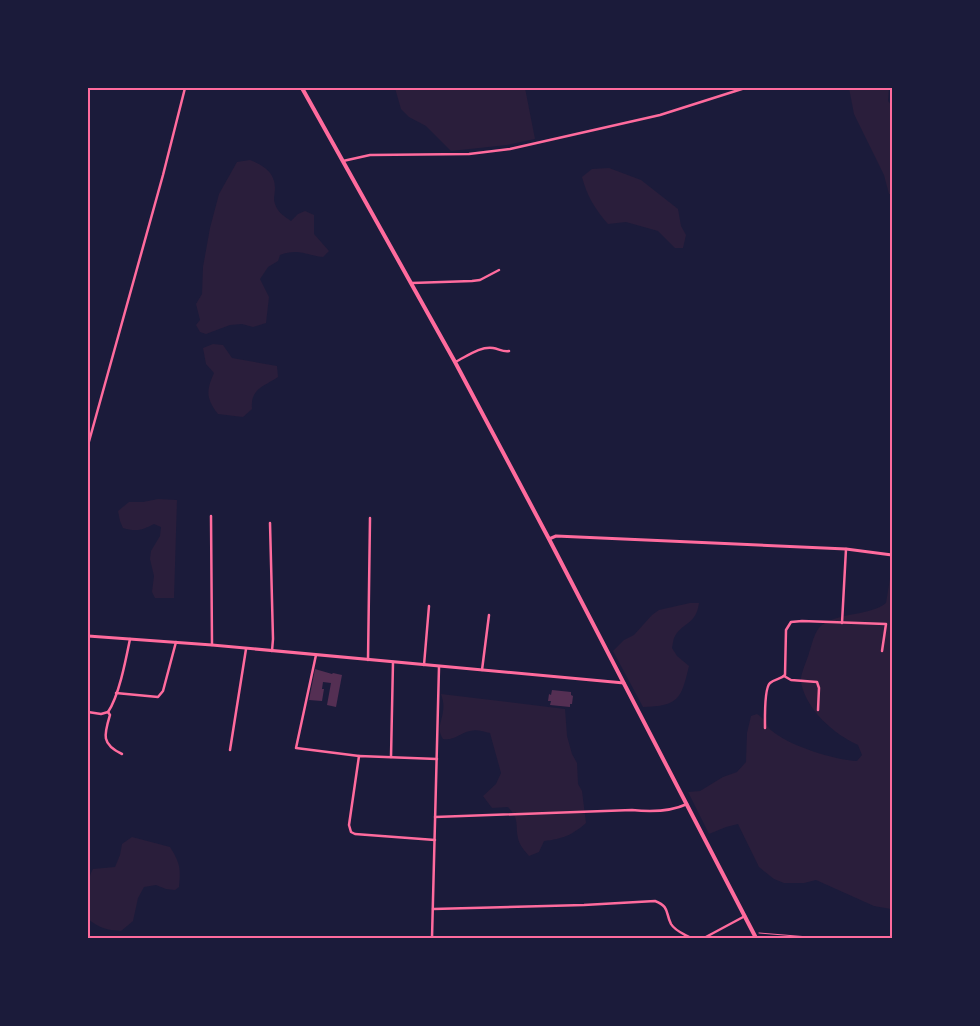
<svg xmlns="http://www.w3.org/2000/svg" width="980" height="1026" font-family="'Sofia Sans Condensed',sans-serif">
  <rect width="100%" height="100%" fill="#1b1b3a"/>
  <g fill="#2a1e3b">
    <path d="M395,88H525L535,139L507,145L451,151L426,126L409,117L401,109Z"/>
    <path d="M849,88H889L888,101L892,106V195L889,194L884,175L854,114Z"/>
    <path d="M250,160C263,165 275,172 275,188C275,193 273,199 275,204C278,213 284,216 291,221L298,214L305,211L314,215V234L329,251L323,257C306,255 298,248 280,255L278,261L268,267L260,279L269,297L266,323L253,327L242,324L230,325L206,334L200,332L196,325L200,320L196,304L202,294L203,267L210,228L219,194L237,162Z"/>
    <path d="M609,168L641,180L678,209L681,226L686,235L683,248H675L658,231L626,222L608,224C595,209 587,196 582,177L592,169Z"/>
    <path d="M213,344L223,345L232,358L277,366L278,377C263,387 250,389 252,409L243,417L218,414C206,398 206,391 214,373L206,364L203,348Z"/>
    <path d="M158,499L177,500L174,598H155L152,592L154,576L150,559L151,551L160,536L161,527L154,524C143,530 136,532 123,528L120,521L118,511L129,502H143Z"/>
    <path d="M892,566V909H891L874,906L816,880L804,883H784L774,879L759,867L738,824L726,827L709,834L688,792L700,791L723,777L737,772L746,762L747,733L751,716L757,714C767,720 765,726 772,731C790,746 834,760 857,761L862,755L858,745C834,734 806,710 801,682C800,674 807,661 809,653C812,645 814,631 822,625C840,612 870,616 886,603Z"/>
    <path d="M690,603H699C696,625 683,622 675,636C673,639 673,644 672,648L677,656L689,666C681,699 679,706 643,707L613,651L624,640L634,635L652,615L659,610Z"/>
    <path d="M441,694L565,709L567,736L572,754L577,763L578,784L582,791L586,823C572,835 563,839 544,841L539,852L529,856C525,851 519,845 518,838C515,822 520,821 508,807L492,808L483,796L496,784L501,773L490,733C484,732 477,729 470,731C460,733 454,741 443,739C436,729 442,722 443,711C444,705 443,700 441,694Z"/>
    <path d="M132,837L170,847C180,863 181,869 179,887L175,890L166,889L156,885L144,887L138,898L133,921L121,931C107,930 99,928 88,919C89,904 85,882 93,869L115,867L120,855L122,844Z"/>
  </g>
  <g fill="#542f53">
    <path d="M315,669L332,674L333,673L342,675L336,707L327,705L331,683L323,682L322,689H324L322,701L309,700Z"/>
    <path d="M552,690L571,692V695L573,696L572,704H570V707L550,705L551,701H548L549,694L551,695Z"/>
  </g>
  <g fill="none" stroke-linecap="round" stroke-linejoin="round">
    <path stroke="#ff6b9d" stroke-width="1" d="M759,933L821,938"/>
    <g stroke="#ff6b9d" stroke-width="2.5">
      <path d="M343,161L370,155L469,154L510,149L660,115L745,88"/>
      <path d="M412,283L472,281L480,280L499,270"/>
      <path d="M455,362C466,357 480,346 493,348C499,349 503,352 509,351"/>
      <path d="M88,445L163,175L185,88"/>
      <path d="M211,516L212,645"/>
      <path d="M270,523L273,639L272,651"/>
      <path d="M842,623L846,549"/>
      <path d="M316,655L296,748L359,756"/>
      <path d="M368,660L370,518"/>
      <path d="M424,665L429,606"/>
      <path d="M482,670L489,615"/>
      <path d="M784,676L791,680L817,682L819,688L818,710"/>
      <path d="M116,693L158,697L163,691L176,642"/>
      <path d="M88,712L101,714L108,712"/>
      <path d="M108,712C119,696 126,659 130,639"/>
      <path d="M108,712L110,715C104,735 101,744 122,754"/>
      <path d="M765,728C765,718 764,688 770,683C775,679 781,679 785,675L786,630L791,622L802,621L886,624L882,651"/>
      <path d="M230,750L246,649"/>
      <path d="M391,757L393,662"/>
      <path d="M435,817L632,810C651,812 670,812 687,804"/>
      <path d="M435,840L355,834L351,832L349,825L359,756L437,759"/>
      <path d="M433,909L584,905L655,901C670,907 665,912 671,924C675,931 684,934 691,938"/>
      <path d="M432,938L439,667"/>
      <path d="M704,938L745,916"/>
    </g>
    <g stroke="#ff6b9d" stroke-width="3">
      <path d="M549,539L556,536L846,549L892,555"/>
      <path d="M88,636L212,645L624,683"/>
    </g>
    <path stroke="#ff6b9d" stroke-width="4" d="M302,88L455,362L549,539L756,938"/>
  </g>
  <rect width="980" height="1026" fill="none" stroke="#1b1b3a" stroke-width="178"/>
  <rect x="89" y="89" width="802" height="848" fill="none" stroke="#ff6b9d" stroke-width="2"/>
</svg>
